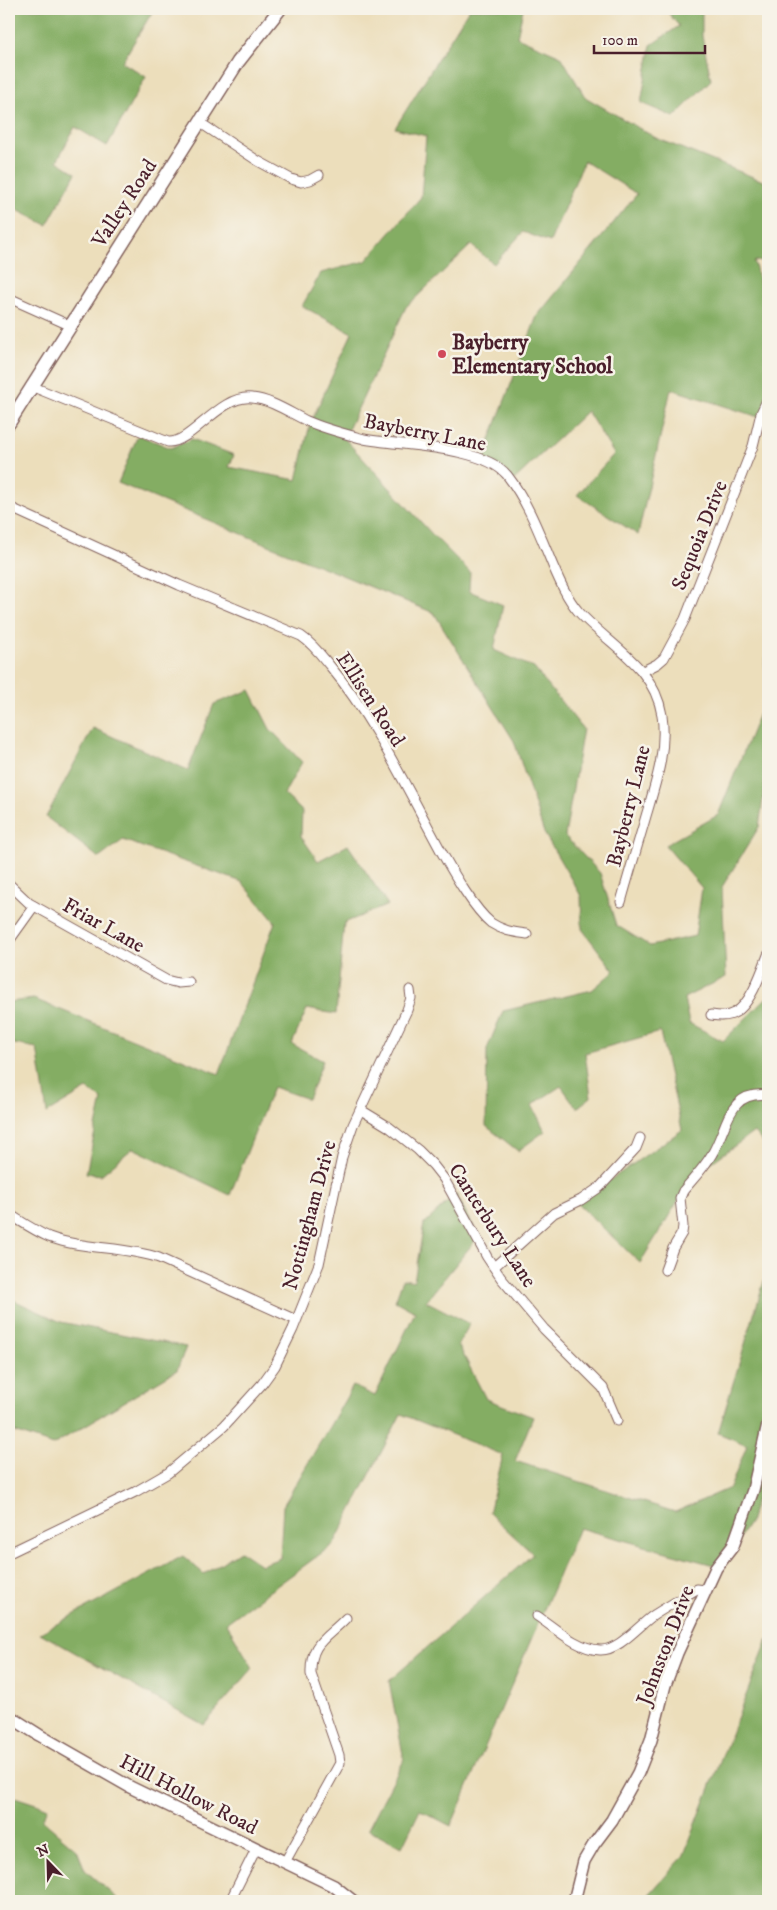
<svg xmlns="http://www.w3.org/2000/svg" width="777" height="1910" font-family="'IM FELL DW Pica',serif">
  <rect width="100%" height="100%" fill="#f7f3e8"/>
  <filter id="ink" filterUnits="userSpaceOnUse"><feTurbulence type="fractalNoise" baseFrequency=".02" numOctaves="2"/><feDisplacementMap in="SourceGraphic" scale="10" xChannelSelector="R" yChannelSelector="G"/><feConvolveMatrix kernelMatrix="1 2 1 2 8 2 1 2 1" color-interpolation-filters="sRGB"/></filter>
  <filter id="wash" filterUnits="userSpaceOnUse"><feTurbulence type="fractalNoise" baseFrequency=".0096" numOctaves="4" result="noise"/><feDisplacementMap in="SourceGraphic" scale="20" xChannelSelector="R" yChannelSelector="G"/><feGaussianBlur stdDeviation="1.12" result="paint"/><feColorMatrix in="noise" values="0 0 0 0 0 0 0 0 0 0 0 0 0 0 0 0 0 1.4 0 .05"/><feComposite in="paint" operator="in"/></filter>
  <g filter="url(#wash)">
    <rect width="100%" height="100%" fill="#ecdebb"/>
    <g fill="#84ad64" stroke="#676648">
      <path d="M9,9H154L122,62L146,77L107,146L75,127L57,161L76,173L47,225L9,206Z"/>
      <path d="M469,9H523L517,37L561,56L585,97L656,138L768,183V262L754,261L768,314V420L671,389L638,535L577,495L614,454L587,411L513,481L482,460L537,316L637,194L584,161L550,242L523,232L494,264L471,245L406,307L344,438L432,534L470,572L469,591L503,605L494,650L534,668L583,729L565,836L600,873L616,925L650,946L695,936L702,888L665,845L718,815L767,694L765,662L768,652V765L759,827L722,887L726,977L684,998L689,1023L723,1041L768,996V1149L754,1132L694,1175L640,1263L577,1203L682,1130L660,1032L585,1053L591,1097L577,1108L561,1086L532,1105L545,1131L518,1151L486,1126L487,1049L503,1011L592,990L614,971L582,929L581,896L544,833L514,741L434,613L118,483L138,435L171,448L192,439L234,455L229,467L297,480L310,424L352,333L302,306L321,273L366,261L421,197L426,136L395,128Z"/>
      <path d="M665,9H702V36L711,80L674,117L641,103L651,45L679,26Z"/>
      <path d="M250,690L270,729L302,762L284,794L302,811L301,836L318,861L348,845L388,905L344,923L336,1014L307,1009L292,1044L323,1061L308,1099L273,1087L230,1195L133,1148L101,1175L86,1173L102,1099L87,1089L47,1113L37,1048L9,1043V1002L34,999L219,1074L275,922L242,882L123,840L99,858L46,817L93,728L188,770L214,704Z"/>
      <path d="M456,1194L479,1236L426,1301L470,1324L458,1344L486,1399L533,1417L515,1461L675,1512L730,1488L747,1445L718,1433L768,1268V1447L751,1520L721,1567L579,1528L451,1826L420,1810L402,1847L368,1829L404,1760L389,1681L533,1554L489,1513L503,1455L401,1414L334,1544L226,1623L253,1668L204,1725L40,1633L183,1556L204,1574L240,1551L261,1565L280,1558L283,1506L353,1386L375,1396L415,1312L395,1301L403,1279L414,1281L424,1224Z"/>
      <path d="M9,1298L61,1322L186,1347L177,1370L53,1445L9,1430Z"/>
      <path d="M768,1639V1901H643L683,1857Z"/>
      <path d="M9,1795L48,1808L42,1820L77,1850L85,1870L120,1901H9Z"/>
    </g>
  </g>
  <g filter="url(#ink)">
    <g fill="none" stroke-linecap="round" stroke-linejoin="round">
      <defs>
        <g id="minor">
          <path d="M199,122L258,161L291,179L301,182L310,180L319,175"/>
          <path d="M767,279L768,298"/>
          <path d="M9,298L69,325"/>
          <path d="M31,386L168,442C191,444 220,394 252,398C272,400 290,413 307,421C325,429 345,434 364,439C401,446 483,446 507,475C528,502 540,535 553,566C560,582 567,598 578,611C608,645 654,665 662,715C667,750 656,782 646,816C638,844 629,873 621,902"/>
          <path d="M9,507L179,585L301,636C313,644 321,655 330,666C375,720 407,789 441,851C453,872 473,908 491,923C503,931 513,932 527,934"/>
          <path d="M643,671L657,664L664,658L685,619L753,446L761,413L768,398"/>
          <path d="M9,884L29,903L166,980L178,983L189,982"/>
          <path d="M9,941L34,906"/>
          <path d="M711,1015C719,1016 727,1017 734,1013C750,1006 762,971 768,955"/>
          <path d="M361,1110L389,1127L418,1150L433,1165L444,1179L487,1257L501,1278L544,1329L603,1388L617,1421"/>
          <path d="M9,1214C22,1222 35,1231 49,1237C84,1250 124,1246 159,1258L296,1320"/>
          <path d="M494,1267L554,1213L581,1200L600,1187L636,1148L640,1138"/>
          <path d="M665,1270L673,1248L682,1233L683,1226L680,1198L683,1191C693,1179 704,1168 712,1154C728,1128 727,1090 768,1095"/>
          <path d="M9,1553L135,1492L168,1473L224,1426L262,1384L275,1366L293,1329L319,1264L342,1157L353,1125L407,1010L411,998L410,990"/>
          <path d="M537,1616C555,1628 577,1649 600,1650C619,1651 639,1625 654,1615C668,1606 682,1598 697,1589L705,1590"/>
          <path d="M285,1862L340,1763L339,1755L311,1674C310,1642 326,1639 346,1618"/>
          <path d="M230,1901L256,1849"/>
        </g>
        <g id="tertiary">
          <path d="M9,1716L39,1735L130,1787L334,1886L353,1901"/>
          <path d="M574,1901L584,1861L594,1844L612,1820L638,1773L651,1740L665,1685L677,1653L716,1568L733,1546L753,1490L768,1424"/>
        </g>
        <path id="secondary" d="M9,423L238,62L280,9"/>
      </defs>
      <use href="#minor" stroke="#83625d" stroke-width="11"/>
      <use href="#tertiary" stroke="#83625d" stroke-width="14"/>
      <use href="#secondary" stroke="#83625d" stroke-width="15"/>
      <use href="#minor" stroke="#fff" stroke-width="9"/>
      <use href="#tertiary" stroke="#fff" stroke-width="11"/>
      <use href="#secondary" stroke="#fff" stroke-width="12"/>
    </g>
  </g>
  <circle fill="#d1495b" stroke="#f7f3e8" stroke-width="2" cx="442" cy="354" r="5"/>
  <g text-anchor="middle" stroke-width="5" stroke-linejoin="round" paint-order="stroke">
    <g font-size="21" fill="#4a1f2b" stroke="#f7f3e8">
      <text transform="translate(124 203) rotate(-57)" y="7">Valley Road</text>
      <text transform="translate(425 432) rotate(11)" y="7">Bayberry Lane</text>
      <text transform="translate(699 535) rotate(-68)" y="7">Sequoia Drive</text>
      <text transform="translate(371 699) rotate(57)" y="7">Ellisen Road</text>
      <text transform="translate(628 806) rotate(-76)" y="7">Bayberry Lane</text>
      <text transform="translate(104 925) rotate(29)" y="7">Friar Lane</text>
      <text transform="translate(309 1215) rotate(-75)" y="7">Nottingham Drive</text>
      <text transform="translate(493 1225) rotate(57)" y="7">Canterbury Lane</text>
      <text transform="translate(665 1645) rotate(-69)" y="7">Johnston Drive</text>
      <text transform="translate(189 1794) rotate(27)" y="7">Hill Hollow Road</text>
    </g>
    <g font-size="21" font-weight="bold" fill="#4a1f2b" stroke="#f7f3e8" text-anchor="start">
      <text x="452" y="349">Bayberry<tspan x="452" dy="24">Elementary School</tspan></text>
    </g>
  </g>
  <rect width="777" height="1910" fill="none" stroke="#f7f3e8" stroke-width="30"/>
  <g transform="translate(48 1862) rotate(337)" stroke="#f7f3e8" stroke-width="4" paint-order="stroke">
  <path d="M0-4L9 19L0 12L-9 19Z" fill="#4a1f2b"/>
  <text y="-8" font-size="14" font-weight="bold" text-anchor="middle" fill="#4a1f2b">N</text>
  </g>
  <path d="M594 45v8h111v-8" fill="none" stroke="#4a1f2b" stroke-width="2.5"/>
  <text x="602" y="45" font-size="15" fill="#4a1f2b" stroke="#f7f3e8" stroke-width="4" paint-order="stroke">100 m</text>
</svg>
